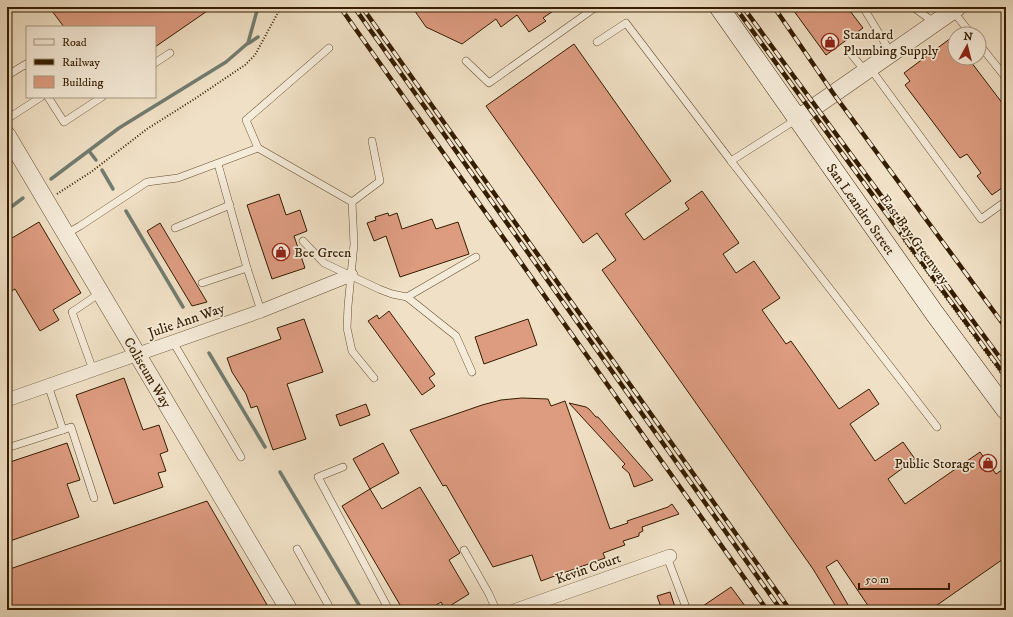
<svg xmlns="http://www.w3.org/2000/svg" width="1013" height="617" font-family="'IM FELL DW Pica',serif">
  <rect width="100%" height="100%" fill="#f0e0c5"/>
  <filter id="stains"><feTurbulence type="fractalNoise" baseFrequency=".005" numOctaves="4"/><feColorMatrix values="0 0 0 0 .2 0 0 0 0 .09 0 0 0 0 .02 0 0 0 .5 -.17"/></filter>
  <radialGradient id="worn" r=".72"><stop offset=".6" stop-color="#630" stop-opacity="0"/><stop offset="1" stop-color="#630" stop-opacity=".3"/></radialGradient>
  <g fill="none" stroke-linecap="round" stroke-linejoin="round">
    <g stroke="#727c70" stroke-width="3.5">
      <path d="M249,43L258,37"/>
      <path d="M89,151L96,160"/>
      <path d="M102,170L113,189"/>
      <path d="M51,179L119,128L226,62L248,43L258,7"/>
      <path d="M7,210L23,198"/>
      <path d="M126,211L183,307"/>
      <path d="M209,353L265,447"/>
      <path d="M280,472L362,610"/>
    </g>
  </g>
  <g fill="#dd9b80" stroke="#351d00">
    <path d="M49,7H213L155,47V27H64Z"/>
    <path d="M412,7H559L543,18L546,21L529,32L517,15L501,27L496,19L462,44L426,27Z"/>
    <path d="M791,7H847L863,28L826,55Z"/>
    <path d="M955,35V58H968L1006,108V185L992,195L977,176L981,173L967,154L960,158L905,85L910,81L904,73Z"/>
    <path d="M574,44L671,181L625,214L644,240L689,209L685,203L702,191L739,243L723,254L736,273L754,261L780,298L762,310L786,344L791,341L839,409L869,389L879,404L850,424L875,461L903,442L915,459L888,479L905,504L980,452L996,474L1006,467V557L930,610H871L837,560L826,567L851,610H838L813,569L602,270L616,260L597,233L583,243L486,106Z"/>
    <path d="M279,194L286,215L300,210L307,231L294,236L305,268L272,279L247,205Z"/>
    <path d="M388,213L389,216L397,213L402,229L432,219L436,229L458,222L469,254L400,277L386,236L374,241L367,223L376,220L375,217Z"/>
    <path d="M39,222L81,293L53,310L59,320L40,331L15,289L7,293V241Z"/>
    <path d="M160,223L207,302L192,306L147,231Z"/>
    <path d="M389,311L435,374L429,378L435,386L422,395L368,321L377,315L379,319Z"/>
    <path d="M304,319L323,372L287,384L306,439L273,450L257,406L251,408L246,394L232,372L227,358L281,339L277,328Z"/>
    <path d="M528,319L537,345L484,364L475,337Z"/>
    <path d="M124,378L143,430L159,425L168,451L160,454L166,471L158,473L163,487L114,504L76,395Z"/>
    <path d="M522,398L548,399L551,406L565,401L610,529L628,523L627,521L668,507L672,504L679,514L642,527L643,531L639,533V536L623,541L625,545L603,553L605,558L541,581L532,555L493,567L446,485L443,486L410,430L482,405L501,400Z"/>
    <path d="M569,403L586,407L589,409L596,417H598L653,480L634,487L629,473L622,467L625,464Z"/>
    <path d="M366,404L370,415L340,426L336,415Z"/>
    <path d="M67,443L80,480L67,484L79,517L7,542V463Z"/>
    <path d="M383,443L399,473L370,489L353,459Z"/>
    <path d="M420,487L460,553L449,560L469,594L445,609L441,602L428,610H403L342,506L370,489L382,509Z"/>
    <path d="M207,501L270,610H7V570Z"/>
    <path d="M731,587L748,610H697Z"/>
    <path d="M670,592L676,610H662L657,596Z"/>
  </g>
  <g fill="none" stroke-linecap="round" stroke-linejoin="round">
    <defs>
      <g id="service">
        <path d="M863,7L891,53"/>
        <path d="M913,7L935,23"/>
        <path d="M953,11L971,34"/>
        <path d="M597,42L626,23L731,161"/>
        <path d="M979,44L1006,78"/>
        <path d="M852,55L865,71"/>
        <path d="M466,61L489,83L596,7"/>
        <path d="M155,63L170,53"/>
        <path d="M870,68L981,219L1006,201"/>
        <path d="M7,74L8,75L26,64L27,66"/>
        <path d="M48,97L64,122L102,97"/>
        <path d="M7,119L41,97"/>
        <path d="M797,119L731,161L937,427"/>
        <path d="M372,141L380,181L352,202L354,244L348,306L347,328L352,351L374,378"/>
        <path d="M258,148L352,202"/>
        <path d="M218,164L247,268"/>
        <path d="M175,228L230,205"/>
        <path d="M66,234L80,226L147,182L178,178L258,148L246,120L329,48"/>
        <path d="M303,241L324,263L379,289L392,294L407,297L476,257"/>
        <path d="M202,283L247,268L261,311"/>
        <path d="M407,297L456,336L472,372"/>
        <path d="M173,342L241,457"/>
        <path d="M93,370L72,312L100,293"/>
        <path d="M48,385L63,430L71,427L94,498"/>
        <path d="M7,448L63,430"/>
        <path d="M343,467L318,477L389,610"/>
        <path d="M297,549L331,610"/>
        <path d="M464,550L489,594L496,610"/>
        <path d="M667,557L687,610"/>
      </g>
      <g id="minor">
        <path d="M7,400L261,311L351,275"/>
        <path d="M516,610L670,556"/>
      </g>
      <g id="tertiary">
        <path d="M797,119L958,7"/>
        <path id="s1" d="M7,135L289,610"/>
      </g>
      <g id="secondary">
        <path id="s2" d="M719,7L935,314L1006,410"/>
      </g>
    </defs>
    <use href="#service" stroke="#644e31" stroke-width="8"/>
    <use href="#minor" stroke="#644e31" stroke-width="14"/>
    <use href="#tertiary" stroke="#644e31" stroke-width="18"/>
    <use href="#secondary" stroke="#351d00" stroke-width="20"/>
    <g stroke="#351d00" stroke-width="2" stroke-dasharray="1 2" stroke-linecap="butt">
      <path d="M57,194L91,172L147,129L196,98L245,65L255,55L281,7"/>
      <path d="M904,241L1006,380"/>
    </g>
    <use href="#service" stroke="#f5ebd9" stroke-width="7"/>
    <use href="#minor" stroke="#f5ebd9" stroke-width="13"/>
    <use href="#tertiary" stroke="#f5ebd9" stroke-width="17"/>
    <use href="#secondary" stroke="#f5ebd9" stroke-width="19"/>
    <defs>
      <g id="rail">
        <path d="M340,7L767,610"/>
        <path d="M354,7L781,610"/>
        <path d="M362,7L790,610"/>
        <path d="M735,7L1006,377"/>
        <path d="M743,7L1006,366"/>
        <path d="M774,7L833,93L1006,328"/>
      </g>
    </defs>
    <use href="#rail" stroke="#351d00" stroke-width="4.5"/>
    <use href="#rail" stroke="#f5ebd9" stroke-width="3" stroke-dasharray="9" stroke-linecap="butt"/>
  </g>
  <defs>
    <symbol id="shop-ring" viewBox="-11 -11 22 22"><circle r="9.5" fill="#f5ebd9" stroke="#8f2418" stroke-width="1.5"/><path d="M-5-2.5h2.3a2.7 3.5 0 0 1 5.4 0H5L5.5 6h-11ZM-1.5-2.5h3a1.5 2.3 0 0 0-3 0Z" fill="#8f2418"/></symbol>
  </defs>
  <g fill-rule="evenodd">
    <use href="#shop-ring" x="820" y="32" width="20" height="20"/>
    <use href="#shop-ring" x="271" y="242" width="20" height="20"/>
    <use href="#shop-ring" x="978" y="453" width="20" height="20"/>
  </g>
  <g text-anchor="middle" stroke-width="3.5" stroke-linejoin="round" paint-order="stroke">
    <g font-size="14" fill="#351d00" stroke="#f5ebd9" text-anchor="start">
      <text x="843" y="39">Standard<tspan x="843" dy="16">Plumbing Supply</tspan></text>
      <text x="294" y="257">Bee Green</text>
      <text x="975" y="468" text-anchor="end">Public Storage</text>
    </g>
    <g font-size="14" fill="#351d00" stroke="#f5ebd9">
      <text dy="5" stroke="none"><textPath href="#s2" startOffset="247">San Leandro Street</textPath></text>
      <text transform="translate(915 239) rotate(54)" y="5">East Bay Greenway</text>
      <text transform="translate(186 320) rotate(-19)" y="5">Julie Ann Way</text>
      <text dy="5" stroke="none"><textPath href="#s1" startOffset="276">Coliseum Way</textPath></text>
      <text transform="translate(588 568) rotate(-19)" y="5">Kevin Court</text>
    </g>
  </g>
  <rect width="1013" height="617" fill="none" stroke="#f0e0c5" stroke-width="24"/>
  <rect x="8" y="8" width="997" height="601" fill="none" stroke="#351d00" stroke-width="2"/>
  <rect x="12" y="12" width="989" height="593" fill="none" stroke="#351d00"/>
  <rect x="26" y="26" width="130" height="72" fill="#f5ebd9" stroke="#a89982"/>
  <rect x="34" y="39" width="20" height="6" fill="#f5ebd9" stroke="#a89982"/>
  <text x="62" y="46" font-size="12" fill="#351d00">Road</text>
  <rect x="34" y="59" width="20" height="6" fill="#351d00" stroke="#a89982"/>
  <text x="62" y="66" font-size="12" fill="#351d00">Railway</text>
  <rect x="34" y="76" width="20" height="12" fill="#dd9b80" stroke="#a89982"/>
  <text x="62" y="86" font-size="12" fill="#351d00">Building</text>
  <g transform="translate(967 46) rotate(7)"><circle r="19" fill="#f5ebd9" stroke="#a89982"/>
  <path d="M0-3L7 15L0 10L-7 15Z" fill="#8f2418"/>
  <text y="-6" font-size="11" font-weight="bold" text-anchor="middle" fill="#351d00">N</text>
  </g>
  <path d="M859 583v6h90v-6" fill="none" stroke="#351d00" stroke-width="2"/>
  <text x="865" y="583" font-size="12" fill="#351d00" stroke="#f5ebd9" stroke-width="3" paint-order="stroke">50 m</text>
  <rect width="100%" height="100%" filter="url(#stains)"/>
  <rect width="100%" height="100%" fill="url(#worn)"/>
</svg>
